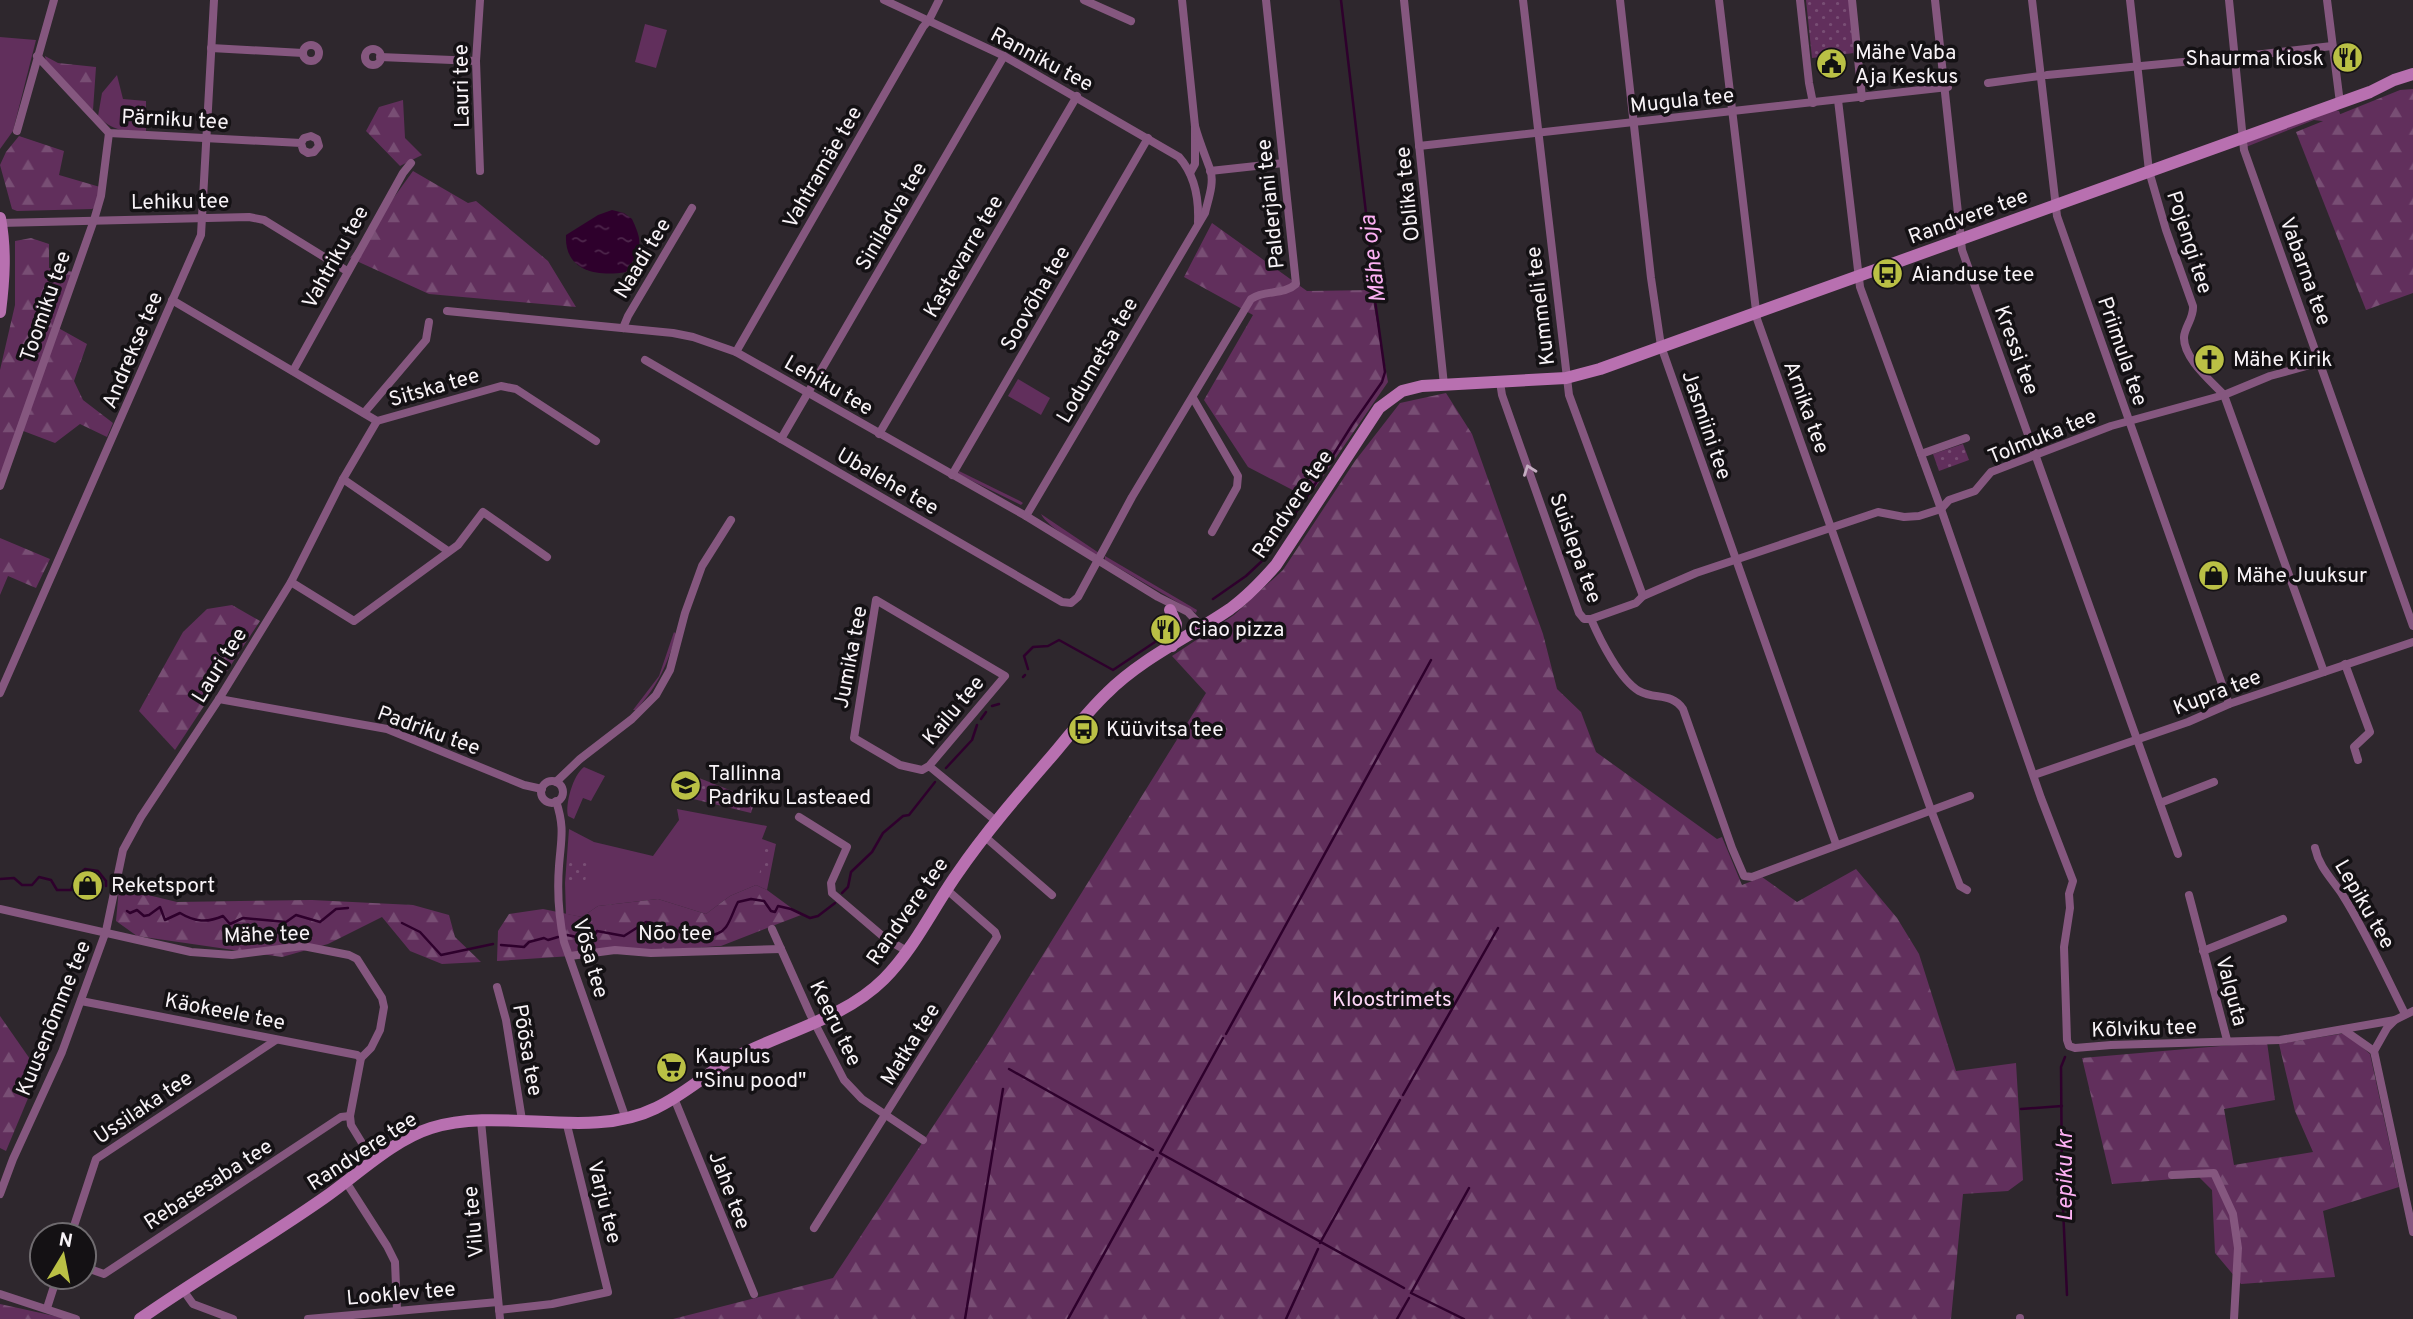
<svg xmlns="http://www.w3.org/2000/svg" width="2413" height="1319" font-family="Overpass,sans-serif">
  <defs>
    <pattern id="forest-firs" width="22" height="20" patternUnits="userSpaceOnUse" patternTransform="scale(1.75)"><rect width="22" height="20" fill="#612f5c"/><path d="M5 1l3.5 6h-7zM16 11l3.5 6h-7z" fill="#784e74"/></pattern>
    <pattern id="park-dots" width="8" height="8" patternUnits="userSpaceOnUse" patternTransform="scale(1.75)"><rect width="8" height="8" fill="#612f5c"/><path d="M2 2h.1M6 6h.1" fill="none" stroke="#784e74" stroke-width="1.8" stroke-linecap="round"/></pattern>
    <pattern id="water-ripples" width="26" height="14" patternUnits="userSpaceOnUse" patternTransform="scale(1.75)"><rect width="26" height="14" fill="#2e002c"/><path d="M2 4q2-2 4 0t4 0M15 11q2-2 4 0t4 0" fill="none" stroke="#4d264b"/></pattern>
  </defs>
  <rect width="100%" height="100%" fill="#2e272d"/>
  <g fill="#612f5c">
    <path d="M645,24L667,30L656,68L635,62Z"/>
    <path d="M0,37L36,40L13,131L0,149Z"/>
    <path d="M117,75L123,99L146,101V133C125,131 112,131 98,116L102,93Z"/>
    <path d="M2335,110L2339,111L2344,124L2314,120L2246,147L2248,142Z"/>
    <path d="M1018,379L1050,398L1041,415L1008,396Z"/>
    <path d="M959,471L1020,501L1023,503L1021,505L958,474Z"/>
    <path d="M1041,514L1099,553L1096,555C1082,546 1047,527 1041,514Z"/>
    <path d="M1105,556L1197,610L1196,613L1105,560Z"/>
    <path d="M674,632L676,634C668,664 657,687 636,710H633L659,676Z"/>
    <path d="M584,767L605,776L591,801L583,798L574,819L568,816C565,804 573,775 584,767Z"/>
    <path d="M677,809L767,826L762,839L776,844L767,890L756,885L730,896L706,914L658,899L598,906L582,917L566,914L565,883L569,829L594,842L653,856L679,820Z"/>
  </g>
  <g fill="url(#forest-firs)">
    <path d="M45,56L58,63L96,67L93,110L46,61Z"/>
    <path d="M2413,89V293L2366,310L2296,132L2400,90Z"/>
    <path d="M403,100L405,138L422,155L400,166L366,131L379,107Z"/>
    <path d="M19,136L64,151L59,175L100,187L95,207L92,209L17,211L12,209L0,165L6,152Z"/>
    <path d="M413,171L468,203L476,201L548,261L576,307L429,294L350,258Z"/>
    <path d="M1212,223L1307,291L1371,290L1388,382L1308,498L1248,467L1204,400L1253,315L1184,277Z"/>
    <path d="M31,238L49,244V268L74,272L53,325L87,344L74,381L83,400L113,423L107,437L80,424L55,443L18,429L0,478V370L15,305V241Z"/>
    <path d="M1446,393L1472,434L1543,634L1557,689L1581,712L1596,752L1717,839L1722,837L1742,885L1762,877L1797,902L1856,869L1897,918L1919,954L1956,1071L2016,1063L2023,1180L2008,1191L1963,1194L1951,1319H673L833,1278L988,1043L1206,693L1172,656L1234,615L1283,570L1355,461L1400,403Z"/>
    <path d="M0,538L50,559L36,588L8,576L0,595Z"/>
    <path d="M232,605L260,621L175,750L139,711L183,632L207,609Z"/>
    <path d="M756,885L767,890L801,915L721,946L497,961L498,931L509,914L543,909L582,917L598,906L658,899L706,914L730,896Z"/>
    <path d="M119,888L177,902L312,900L413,905L449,915L455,937L481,962L442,964L410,951L382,917L328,944L282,957L137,936L116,921Z"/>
    <path d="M0,1016L39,1072L6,1151L0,1148Z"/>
    <path d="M2346,1033L2370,1054L2399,1187L2323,1211L2335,1277L2241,1284L2215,1253L2212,1190L2199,1177L2112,1184L2082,1058L2267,1042L2275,1100L2224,1109L2234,1165L2313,1152L2295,1111L2279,1044Z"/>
    <path d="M0,1304L68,1319H0Z"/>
  </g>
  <g fill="url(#park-dots)">
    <path d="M1806,0H1849L1854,53L1812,58Z"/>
    <path d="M1963,444L1969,460L1939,471L1933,454Z"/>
    <path d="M694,776L755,800L751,813L685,797Z"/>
    <path d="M765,846L773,847L767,877L759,876Z"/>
    <path d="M570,858L589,861L585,882L567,880Z"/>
  </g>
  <path fill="url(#water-ripples)" d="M612,210L624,213L632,219C644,244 641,249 626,272C597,277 564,271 566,235L598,215Z"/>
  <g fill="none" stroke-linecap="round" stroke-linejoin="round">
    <g stroke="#2e002c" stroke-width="2.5">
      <path d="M1307,497L1352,425L1382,382L1385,372L1372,279V264L1341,0"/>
      <path d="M1213,599L1246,576L1262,561L1301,505"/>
      <path d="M1028,669L1024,656L1033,647L1048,646L1059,640L1113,670L1155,642"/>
      <path d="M1023,677L1025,675"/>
      <path d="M992,706L999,704"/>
      <path d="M981,719L986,712"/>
      <path d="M946,768L972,740L977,725"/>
      <path d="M0,879L14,878L22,885H32L39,877L51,880L57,890H71L76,877L85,869L98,871L106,881V886"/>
      <path d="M842,893L848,887L851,872L872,852L883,833L903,816L909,815L935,782"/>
      <path d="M127,911L130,913L137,910L144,916L149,915L160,907L165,920L180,913C195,922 207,923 223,916L230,924L243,918L286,922L296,915L320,922L336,909L348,908"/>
      <path d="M402,923L420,932L441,955L493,944"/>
      <path d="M567,935L577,937"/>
      <path d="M582,937L594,936L597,931L624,936L646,922C665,925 711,948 726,927C731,920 734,909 738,902L751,899L764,901L771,911L775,912L778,906L791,909L810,918L818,916L835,903"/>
      <path d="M501,945L524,947L529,942L544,938L548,940L558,937"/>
      <path d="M1226,1034L1431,660"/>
      <path d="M1223,1038L1160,1153L1404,1288"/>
      <path d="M2065,1057L2061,1067L2062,1186L2067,1295"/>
      <path d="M1009,1069L1153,1150"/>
      <path d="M1403,1095L1498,928"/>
      <path d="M2021,1109L2062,1106"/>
      <path d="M1320,1243L1400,1100"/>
      <path d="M965,1319L1003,1089"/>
      <path d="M1068,1319L1157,1158"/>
      <path d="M1286,1319L1318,1249"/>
      <path d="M1397,1319L1409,1298"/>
      <path d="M1464,1319L1411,1293L1469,1188"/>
    </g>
    <g stroke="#85577f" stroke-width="8">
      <path d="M480,0L476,61L480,171"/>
      <path d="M884,0L1004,56L1179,157C1195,175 1199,198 1198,222"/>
      <path d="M1084,0L1131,21"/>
      <path d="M1182,0L1195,126V164L1190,173"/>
      <path d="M1404,0L1444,385"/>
      <path d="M1523,0L1569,395L1643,596"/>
      <path d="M1620,0L1651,278L1661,346L1836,844"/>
      <path d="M1719,0L1757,319L1931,810L1960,886L1967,890"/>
      <path d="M1800,0L1809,83L1813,103"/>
      <path d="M1852,0L1862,98"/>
      <path d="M1935,0L1962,250L2178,854"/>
      <path d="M2032,0L2057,216L2229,704"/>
      <path d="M2130,0L2149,171L2166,230L2193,306C2194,318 2185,326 2184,337C2183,358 2211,381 2224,395L2324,672"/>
      <path d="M2229,0L2244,150L2413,626"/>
      <path d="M2327,0L2340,103"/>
      <circle cx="311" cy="53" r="8"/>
      <path d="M211,48L303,53"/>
      <circle cx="373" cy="57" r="8"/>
      <path d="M37,56L109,133L301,143L303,150L308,153L314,152L319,146L317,139L311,136L304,138L301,143"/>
      <path d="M380,57L476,61"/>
      <path d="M2212,60L2332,46"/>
      <path d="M2047,75L2183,62"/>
      <path d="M1988,83L2040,76"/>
      <path d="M1838,100L1860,287L1941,509L2041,798L2073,881L2069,894L2070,908L2064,947L2067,1040L2069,1046L2075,1048L2111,1045L2280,1040L2395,1020L2413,1011"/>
      <path d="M17,131L54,0"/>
      <path d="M1419,146L1948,87"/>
      <path d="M1210,171L1283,163"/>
      <path d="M0,223L249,217L264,220L347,271"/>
      <path d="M172,300L377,421L501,386L516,389L596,441"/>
      <path d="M447,311L673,333L693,337L736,352L1026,516L1158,597L1188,612L1202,627"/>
      <path d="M623,328L628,316L692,208"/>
      <path d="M736,352L923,27L929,20L939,0"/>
      <path d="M645,360L1062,602L1071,603L1078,597L1132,497L1251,299C1265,289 1283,296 1296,284L1266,0"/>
      <path d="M293,371L403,173L411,163"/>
      <path d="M1500,382L1502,395L1579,613L1584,619H1591C1600,640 1620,680 1639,691C1655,700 1671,692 1683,709L1732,848L1744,876L1752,877L1970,796"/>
      <path d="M1193,398L1238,476L1237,487L1212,532"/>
      <path d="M364,413L426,340L429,322"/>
      <path d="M879,434L1077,96"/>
      <path d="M781,439L1004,56"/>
      <path d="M1921,454L1966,438"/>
      <path d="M952,475L1148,138"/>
      <path d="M343,479L448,551"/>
      <path d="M0,486L94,220L101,196L109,133"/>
      <path d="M1026,516L1205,213C1208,200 1215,182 1210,169C1205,155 1199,141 1195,126"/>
      <path d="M291,582L354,621L458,545L483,512L547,557"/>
      <path d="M1591,619L1636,603L1643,596L1696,573L1878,512L1904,517L1919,516L1941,509L1949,500L1975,491L1991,472L2111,426L2224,395L2270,376L2321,362"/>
      <path d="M2345,664L2370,732L2354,747L2358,760"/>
      <path d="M0,693L201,235L214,0"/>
      <path d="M219,699L387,729L524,785L542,789"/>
      <path d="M929,766L922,770L900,765L854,738L876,600L1005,676L929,766L996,821"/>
      <path d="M2034,775L2188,722L2229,704L2413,642"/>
      <circle cx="552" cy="792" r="11"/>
      <path d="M556,782L580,759L632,719L656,695L670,670L685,613L702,566L731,520"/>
      <path d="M556,801C565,828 561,839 559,866C557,892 559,918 564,942L626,1119"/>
      <path d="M2160,803L2214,782"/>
      <path d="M799,817L847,847L831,883L832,893L886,939L907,951"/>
      <path d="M984,836L1052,895"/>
      <path d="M2315,848C2319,867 2332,879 2342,894C2366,932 2385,974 2405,1014"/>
      <path d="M2189,895L2227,1040"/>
      <path d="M0,909L191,952L232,955L303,946L349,955L357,959L382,998L384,1007L380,1030L371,1048L361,1058L350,1116L351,1125L373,1161"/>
      <path d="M772,929L811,1016L844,1080L862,1099L923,1140"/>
      <path d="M2203,951L2283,919"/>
      <path d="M570,956L615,950L651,953L781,949"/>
      <path d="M497,987L506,1020L522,1120"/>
      <path d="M81,1001L357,1055L361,1058"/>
      <path d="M2395,1020L2387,1028L2374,1051L2413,1232"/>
      <path d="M2344,1030L2374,1051"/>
      <path d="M674,1098L754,1294"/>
      <path d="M481,1121L500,1319"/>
      <path d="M2172,1175L2214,1173L2233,1214L2238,1248L2234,1319"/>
      <path d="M346,1182L387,1246L395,1262L397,1310"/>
      <path d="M0,1194L13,1159L62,1052L106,931L123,850L141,817L219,699L291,582L343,479L377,421"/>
      <path d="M814,1228L997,937L995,932L946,889"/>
      <path d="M71,1235L96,1159L276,1040"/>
      <path d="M84,1267L104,1274L341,1117L350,1116"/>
      <path d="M183,1290L193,1304L233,1319"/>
      <path d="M0,1294L76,1319"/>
      <path d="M47,1308L57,1277"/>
      <path d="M499,1310L552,1304L608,1292L566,1121"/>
      <path d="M308,1319L498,1302"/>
      <path d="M2020,1319V1318"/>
    </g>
    <g stroke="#b870b0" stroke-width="12">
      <path d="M0,218C6,250 4,280 0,312"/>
      <path d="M1170,610L1176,624L1172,646"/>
      <path d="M140,1319C200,1277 264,1240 324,1198C357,1175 393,1140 431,1128C503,1106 589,1141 656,1108C684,1095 707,1073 734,1058C783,1032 844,1019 884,979C914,949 933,908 957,874C985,833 1018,795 1051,757C1069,736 1086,713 1107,693C1142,658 1189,637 1230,609C1248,596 1262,581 1276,565L1379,408L1402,391L1422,386L1566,378L1600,369L2370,92L2394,80L2413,74"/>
    </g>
  </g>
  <defs><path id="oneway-chevron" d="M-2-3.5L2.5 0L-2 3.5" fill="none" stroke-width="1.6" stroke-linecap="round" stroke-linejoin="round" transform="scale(1.75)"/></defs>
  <use stroke="#c4adc1" href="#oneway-chevron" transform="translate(1529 470) rotate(-110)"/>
  <defs>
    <symbol id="restaurant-disc" viewBox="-11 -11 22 22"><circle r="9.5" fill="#bac045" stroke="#141114"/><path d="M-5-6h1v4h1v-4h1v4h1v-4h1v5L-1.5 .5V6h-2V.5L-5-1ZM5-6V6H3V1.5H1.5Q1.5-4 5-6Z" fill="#111"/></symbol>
    <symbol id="civic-disc" viewBox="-11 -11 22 22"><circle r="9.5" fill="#bac045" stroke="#141114"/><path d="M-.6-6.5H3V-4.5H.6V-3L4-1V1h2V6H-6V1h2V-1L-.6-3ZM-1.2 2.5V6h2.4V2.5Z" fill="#111"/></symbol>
    <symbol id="bus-disc" viewBox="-11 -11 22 22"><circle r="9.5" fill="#bac045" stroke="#141114"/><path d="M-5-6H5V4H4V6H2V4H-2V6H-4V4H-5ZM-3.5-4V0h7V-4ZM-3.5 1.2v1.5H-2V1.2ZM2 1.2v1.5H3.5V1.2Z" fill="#111"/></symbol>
    <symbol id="church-disc" viewBox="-11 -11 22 22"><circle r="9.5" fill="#bac045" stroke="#141114"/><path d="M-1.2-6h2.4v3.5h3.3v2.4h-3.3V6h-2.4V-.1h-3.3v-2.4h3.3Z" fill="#111"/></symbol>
    <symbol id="shop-disc" viewBox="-11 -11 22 22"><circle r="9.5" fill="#bac045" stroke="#141114"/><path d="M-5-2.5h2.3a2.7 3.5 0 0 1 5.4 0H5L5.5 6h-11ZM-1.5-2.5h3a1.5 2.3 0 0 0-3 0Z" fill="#111"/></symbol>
    <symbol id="school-disc" viewBox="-11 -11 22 22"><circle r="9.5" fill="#bac045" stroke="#141114"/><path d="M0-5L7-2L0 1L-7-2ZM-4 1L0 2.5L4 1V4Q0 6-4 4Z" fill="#111"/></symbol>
    <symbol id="supermarket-disc" viewBox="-11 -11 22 22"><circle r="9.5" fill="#bac045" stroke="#141114"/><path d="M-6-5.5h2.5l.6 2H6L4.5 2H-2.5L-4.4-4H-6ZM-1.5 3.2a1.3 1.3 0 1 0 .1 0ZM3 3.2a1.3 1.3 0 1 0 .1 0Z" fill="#111"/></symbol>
  </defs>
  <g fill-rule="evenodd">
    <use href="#restaurant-disc" x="2330" y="40" width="35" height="35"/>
    <use href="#civic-disc" x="1814" y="46" width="35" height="35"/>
    <use href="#bus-disc" x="1870" y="256" width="35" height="35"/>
    <use href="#church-disc" x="2192" y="342" width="35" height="35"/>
    <use href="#shop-disc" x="2196" y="558" width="35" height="35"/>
    <use href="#restaurant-disc" x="1148" y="612" width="35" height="35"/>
    <use href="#bus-disc" x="1066" y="712" width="35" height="35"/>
    <use href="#school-disc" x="668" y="768" width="35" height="35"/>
    <use href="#shop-disc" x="70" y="868" width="35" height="35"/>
    <use href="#supermarket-disc" x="654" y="1050" width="35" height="35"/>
  </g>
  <g text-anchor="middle" stroke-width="7" stroke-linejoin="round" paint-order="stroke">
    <g font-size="21" fill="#f8f3f7" stroke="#141114" text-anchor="start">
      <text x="1855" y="59">Mähe Vaba<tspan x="1855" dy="24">Aja Keskus</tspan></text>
      <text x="2324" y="65" text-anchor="end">Shaurma kiosk</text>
      <text x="1911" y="281">Aianduse tee</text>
      <text x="2233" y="366">Mähe Kirik</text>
      <text x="2236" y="582">Mähe Juuksur</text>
      <text x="1188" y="636">Ciao pizza</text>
      <text x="1106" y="736">Küüvitsa tee</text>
      <text x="708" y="780">Tallinna<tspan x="708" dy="24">Padriku Lasteaed</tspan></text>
      <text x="111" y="892">Reketsport</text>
      <text x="695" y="1063">Kauplus<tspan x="695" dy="24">"Sinu pood"</tspan></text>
    </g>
    <g font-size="21" fill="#f8f3f7" stroke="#141114">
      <text transform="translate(1042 59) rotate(28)" y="7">Ranniku tee</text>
      <text transform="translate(461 86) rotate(-91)" y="7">Lauri tee</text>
      <text transform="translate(1682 100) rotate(-6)" y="7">Mugula tee</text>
      <text transform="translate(175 119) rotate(3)" y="7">Pärniku tee</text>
      <text transform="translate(822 167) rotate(-60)" y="7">Vahtramäe tee</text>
      <text transform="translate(1407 194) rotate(-96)" y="7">Oblika tee</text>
      <text transform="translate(180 201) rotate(-1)" y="7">Lehiku tee</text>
      <text transform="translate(1270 204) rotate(-96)" y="7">Palderjani tee</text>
      <text transform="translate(891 216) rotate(-60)" y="7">Siniladva tee</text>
      <text transform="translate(1968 216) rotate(-20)" y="7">Randvere tee</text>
      <text transform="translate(2190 242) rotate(72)" y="7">Pojengi tee</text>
      <text transform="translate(963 256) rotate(-60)" y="7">Kastevarre tee</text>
      <text transform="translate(335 257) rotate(-61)" y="7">Vahtriku tee</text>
      <text transform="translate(642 258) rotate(-59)" y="7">Naadi tee</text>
      <text transform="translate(2306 271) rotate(70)" y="7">Vabarna tee</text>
      <text transform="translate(1035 298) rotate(-60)" y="7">Soovõha tee</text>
      <text transform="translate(45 306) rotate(-71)" y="7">Toomiku tee</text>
      <text transform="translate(1540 306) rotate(-97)" y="7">Kummeli tee</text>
      <text transform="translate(132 350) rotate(-67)" y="7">Andrekse tee</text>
      <text transform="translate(2017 350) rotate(70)" y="7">Kressi tee</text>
      <text transform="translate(2123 351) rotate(71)" y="7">Priimula tee</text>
      <text transform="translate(1097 360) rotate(-60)" y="7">Lodumetsa tee</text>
      <text transform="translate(829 385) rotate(30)" y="7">Lehiku tee</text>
      <text transform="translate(434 387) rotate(-16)" y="7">Sitska tee</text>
      <text transform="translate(1807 407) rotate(70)" y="7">Arnika tee</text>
      <text transform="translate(1707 425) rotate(71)" y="7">Jasmiini tee</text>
      <text transform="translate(2042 436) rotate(-22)" y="7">Tolmuka tee</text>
      <text transform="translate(888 481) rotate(30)" y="7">Ubalehe tee</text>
      <text transform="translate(1292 504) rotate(-56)" y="7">Randvere tee</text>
      <text transform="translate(1576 548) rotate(70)" y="7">Suislepa tee</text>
      <text transform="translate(850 657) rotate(-79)" y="7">Jumika tee</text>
      <text transform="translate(219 665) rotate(-58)" y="7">Lauri tee</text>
      <text transform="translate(2217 692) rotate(-21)" y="7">Kupra tee</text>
      <text transform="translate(953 710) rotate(-50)" y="7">Kailu tee</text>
      <text transform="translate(429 730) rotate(20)" y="7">Padriku tee</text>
      <text transform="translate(2365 904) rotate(60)" y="7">Lepiku tee</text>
      <text transform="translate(907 911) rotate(-55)" y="7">Randvere tee</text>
      <text x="675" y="940">Nõo tee</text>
      <text transform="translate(267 934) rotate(-2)" y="7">Mähe tee</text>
      <text transform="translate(591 958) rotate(74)" y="7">Võsa tee</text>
      <text transform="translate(2232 991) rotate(75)" y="7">Valguta</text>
      <text transform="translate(225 1011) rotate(11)" y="7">Käokeele tee</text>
      <text transform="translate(53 1018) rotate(-68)" y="7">Kuusenõmme tee</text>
      <text transform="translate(836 1023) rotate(64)" y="7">Keeru tee</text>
      <text transform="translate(2144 1028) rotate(-2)" y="7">Kõlviku tee</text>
      <text transform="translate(910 1044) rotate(-58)" y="7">Matka tee</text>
      <text transform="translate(528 1050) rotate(80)" y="7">Põõsa tee</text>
      <text transform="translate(143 1107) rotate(-34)" y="7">Ussilaka tee</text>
      <text transform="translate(362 1151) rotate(-33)" y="7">Randvere tee</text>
      <text transform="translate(208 1184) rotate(-33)" y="7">Rebasesaba tee</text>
      <text transform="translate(730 1190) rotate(69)" y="7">Jahe tee</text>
      <text transform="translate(605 1202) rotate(76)" y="7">Varju tee</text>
      <text transform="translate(473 1222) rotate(-95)" y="7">Vilu tee</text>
      <text transform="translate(401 1293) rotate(-5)" y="7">Looklev tee</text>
    </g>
    <g font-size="21" fill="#fdd6f7" stroke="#141114">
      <text x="1392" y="1006">Kloostrimets</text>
    </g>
    <g font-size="23" font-style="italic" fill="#fcb0f3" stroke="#141114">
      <text transform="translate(1372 259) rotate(-97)" y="8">Mähe oja</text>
      <text transform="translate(2064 1176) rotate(-90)" y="8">Lepiku kr</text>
    </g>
  </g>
  <g transform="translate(63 1256) rotate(10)"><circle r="33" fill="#141114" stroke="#6f6b6f" stroke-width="2"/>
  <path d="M0-5L12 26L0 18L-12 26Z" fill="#bac045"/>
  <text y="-10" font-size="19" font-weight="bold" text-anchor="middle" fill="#f8f3f7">N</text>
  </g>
</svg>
